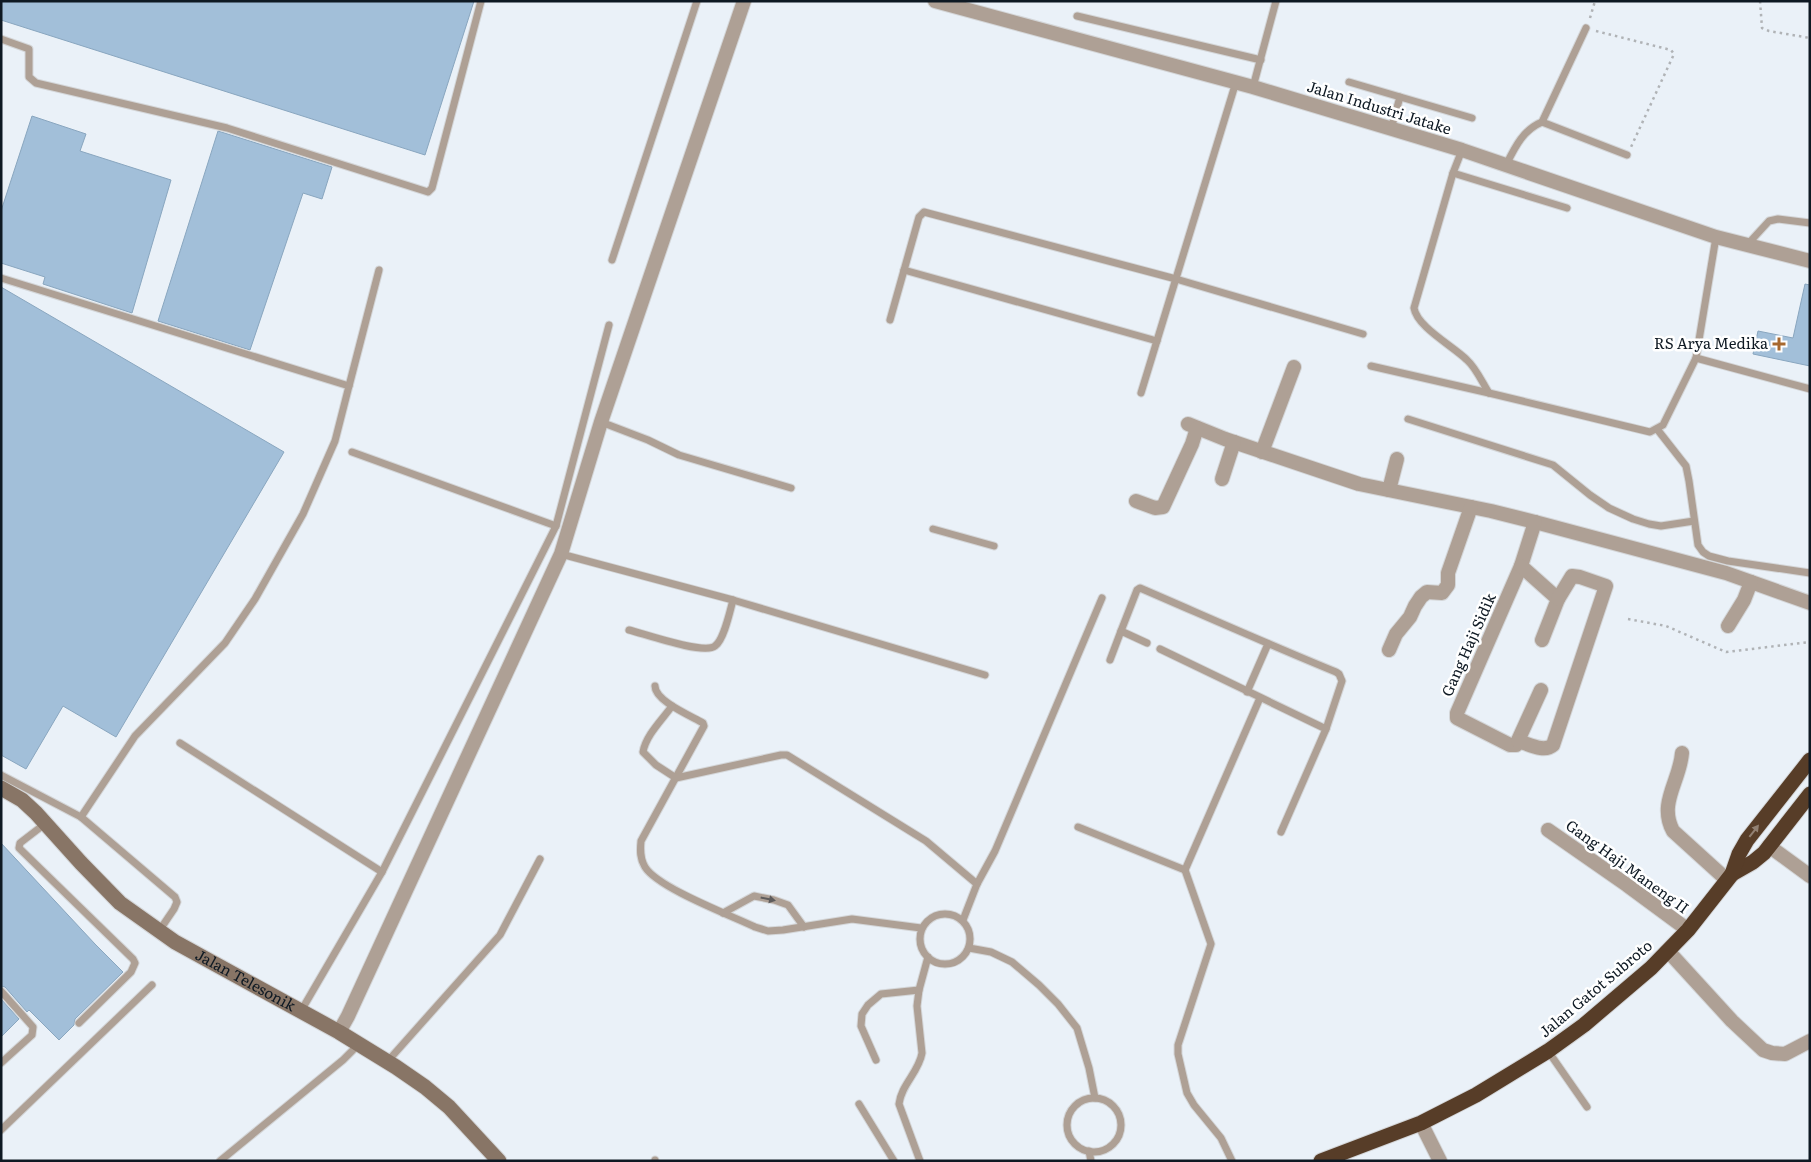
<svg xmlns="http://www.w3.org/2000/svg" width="1811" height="1162" font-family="Literata,serif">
  <rect width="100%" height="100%" fill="#fafafa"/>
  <rect fill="#eaf1f8" x="1" y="1" width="1809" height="1160"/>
  <g fill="#a2bfd9" stroke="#89a6bf">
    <path d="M1,1H474L425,155L1,20Z"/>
    <path d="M32,116L86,134L80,151L171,180L132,313L43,284L45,277L1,263V211Z"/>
    <path d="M218,131L332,167L322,199L303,193L250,350L158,321Z"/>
    <path d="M1805,284L1810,285V366L1753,354L1758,331L1793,338Z"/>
    <path d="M1,287L284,452L116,737L63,706L26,769L1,755Z"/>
    <path d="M1,843L95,944L123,972L75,1019L74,1025L59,1040L29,1010L27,1012L5,987L1,986Z"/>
    <path d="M1,999L19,1019L1,1037Z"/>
  </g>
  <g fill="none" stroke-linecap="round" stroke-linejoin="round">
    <defs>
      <g id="lane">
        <path d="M1077,16L1261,60"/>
        <path d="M1,39L29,49V77L36,83L227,128L428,192L432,188L481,1"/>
        <path d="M1349,82L1472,118"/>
        <path d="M1253,87L1276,1"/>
        <path d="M1542,122L1627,155"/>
        <path d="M1391,129L1400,97"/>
        <path d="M1462,150L1453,173L1414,308C1417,327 1453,346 1467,360C1476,368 1482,382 1489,393"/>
        <path d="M1506,165C1515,147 1523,130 1542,122L1586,28"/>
        <path d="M1453,173L1567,208"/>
        <path d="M1747,245L1769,221L1778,219L1810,223"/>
        <path d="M612,260L697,1"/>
        <path d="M904,270L1157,341"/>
        <path d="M1,278L349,386L335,441L303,514L255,599L225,643L135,736L81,817"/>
        <path d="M890,320L919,217L924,212L1176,279L1363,334"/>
        <path d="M1696,358L1716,237"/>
        <path d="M1371,366L1489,393L1650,432L1663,425L1696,358L1810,389"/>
        <path d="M349,386L379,270"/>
        <path d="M1141,393L1236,82"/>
        <path d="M1408,419L1553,465L1590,495L1609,508L1633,519L1649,524L1661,526L1694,521"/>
        <path d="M601,422L648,440L679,455L791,488"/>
        <path d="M1657,429L1686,466L1689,481L1698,545L1703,552L1709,556L1728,561L1810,573"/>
        <path d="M352,452L556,526"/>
        <path d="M933,529L994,546"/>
        <path d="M561,554L733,600L985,675"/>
        <path d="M629,630C645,634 704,655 715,646C724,640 730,611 733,600"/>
        <path d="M1121,631L1137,590L1140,588C1205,616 1270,645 1336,672L1339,674L1342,681L1326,729"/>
        <path d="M1160,649L1326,729L1281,832"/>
        <path d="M1110,660L1121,631L1147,643"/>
        <path d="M655,686C655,701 691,716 703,723L704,726L641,841C640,851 640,859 645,867C658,888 730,915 755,927L768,931L783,930L852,919L921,928"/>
        <path d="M1247,692L1268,644"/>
        <path d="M672,706C662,720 646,735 643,752L656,765L676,778L781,755H787L926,841L977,884"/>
        <path d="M180,743L382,872"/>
        <path d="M1,775L81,817L175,897L177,902L174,909L159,931"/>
        <path d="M46,823L20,843L19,848L133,959L135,963L131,972L79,1023"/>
        <path d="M1078,827L1185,870"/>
        <path d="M723,913L754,896L774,900L788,905L804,927"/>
        <circle cx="945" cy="939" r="25"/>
        <path d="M963,920L977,884L995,851L1102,598"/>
        <path d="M969,948L991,952L1012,962L1039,985L1058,1004L1077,1028L1089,1068L1095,1098"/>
        <path d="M1,991L33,1027L32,1035L1,1063"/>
        <path d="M301,1011L382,872L556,526L609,325"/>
        <path d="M1548,1051L1587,1107"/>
        <path d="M876,1060L861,1026L862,1014L868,1005L881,994L919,990"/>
        <path d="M387,1062L500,935L540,859"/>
        <circle cx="1094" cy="1125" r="27"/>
        <path d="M859,1104L894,1161"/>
        <path d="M1,1130L152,985"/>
        <path d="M1089,1151L1091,1161"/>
        <path d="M220,1161L343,1060L358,1045"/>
        <path d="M655,1161V1160"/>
        <path d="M920,1161L899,1104C901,1085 919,1072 922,1053L917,1006L919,990L928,957"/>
        <path d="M1232,1161L1221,1138L1194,1105L1187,1093L1178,1054V1045L1211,944L1185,870L1260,698"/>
      </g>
      <g id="street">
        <path d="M935,1L1253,87L1462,150L1716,237L1810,261"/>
        <path d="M1188,424L1225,439L1359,484L1491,511L1535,522L1726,573L1810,603"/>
        <path d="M1262,452L1294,367"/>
        <path d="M1222,479L1234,442"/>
        <path d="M1389,490L1397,459"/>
        <path d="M1136,501L1155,508L1163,507L1192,444L1197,428"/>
        <path d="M1535,522L1521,566L1457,713V718L1510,745H1516L1541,690"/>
        <path d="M1521,566L1558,599L1542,640"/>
        <path d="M1728,626L1744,600L1751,582"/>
        <path d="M1389,650L1396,634L1410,617L1415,606L1421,597L1427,592L1442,593L1448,585V573L1471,507"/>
        <path d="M1518,741C1529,744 1544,753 1553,745L1606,586L1580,577L1572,576L1558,599"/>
        <path d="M1682,753C1680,781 1658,803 1673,831L1727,880"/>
        <path d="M1548,830L1627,885L1688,930"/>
        <path d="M1769,846L1810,876"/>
        <path d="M1668,951L1732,1021L1763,1050L1772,1053L1785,1054L1810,1041"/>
        <path d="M339,1032L348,1016L561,554L601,422L744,1"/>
        <path d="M1421,1123L1440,1161"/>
      </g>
      <g id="secondary">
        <path id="s1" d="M1,788L22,800L36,813L81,863L120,903L175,942L339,1032L396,1067L425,1087L449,1107L499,1161"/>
      </g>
      <g id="highway">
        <path d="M1732,874L1753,862L1764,853L1810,794"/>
        <path d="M1321,1161L1421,1123L1476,1095L1548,1051L1584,1025L1651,968L1688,930L1732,874L1739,854L1747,840L1810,760"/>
      </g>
    </defs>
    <use href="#lane" stroke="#d4d6d8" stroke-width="9"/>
    <use href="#street" stroke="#d4d6d8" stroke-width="16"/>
    <use href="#secondary" stroke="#d4d6d8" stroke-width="17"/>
    <use href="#highway" stroke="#d4d6d8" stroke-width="17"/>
    <g stroke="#b0b3b6" stroke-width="2.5" stroke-dasharray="2.5 4" stroke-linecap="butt">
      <path d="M1760,1L1762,28L1769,31L1810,38"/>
      <path d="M1590,18L1595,1"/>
      <path d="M1596,31L1671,50L1674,54L1631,147"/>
      <path d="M1628,619L1666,626L1726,652L1810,642"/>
    </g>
    <use href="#lane" stroke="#aea095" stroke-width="7"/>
    <use href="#street" stroke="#aea095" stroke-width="14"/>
    <use href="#secondary" stroke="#887566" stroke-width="15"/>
    <use href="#highway" stroke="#573d28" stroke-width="15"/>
  </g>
  <defs><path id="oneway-solid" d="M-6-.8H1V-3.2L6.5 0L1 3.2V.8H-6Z" transform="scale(1.25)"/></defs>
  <use fill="#928173" href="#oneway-solid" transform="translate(1754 831) rotate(-52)"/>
  <use fill="#5e5c5c" href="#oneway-solid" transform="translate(768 899) rotate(12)"/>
  <path fill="#a7682f" stroke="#fff" stroke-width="2" d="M1776.5 336.5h5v5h5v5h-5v5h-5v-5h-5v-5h5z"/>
  <g text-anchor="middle" stroke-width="5" stroke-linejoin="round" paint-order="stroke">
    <g font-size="15" fill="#0e1923" stroke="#fff">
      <text transform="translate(1379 108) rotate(17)" y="5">Jalan Industri Jatake</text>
      <text transform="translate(1469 645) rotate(-66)" y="5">Gang Haji Sidik</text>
      <text transform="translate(1627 867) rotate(36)" y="5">Gang Haji Maneng II</text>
      <text dy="5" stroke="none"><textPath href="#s1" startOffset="314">Jalan Telesonik</textPath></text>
      <text transform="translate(1596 989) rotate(-40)" y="5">Jalan Gatot Subroto</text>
    </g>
    <g font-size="15" fill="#0e1923" stroke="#fff" text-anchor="end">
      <text x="1768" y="349">RS Arya Medika</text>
    </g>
  </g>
  <rect width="1811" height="1162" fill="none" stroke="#0e1923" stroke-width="5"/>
</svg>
